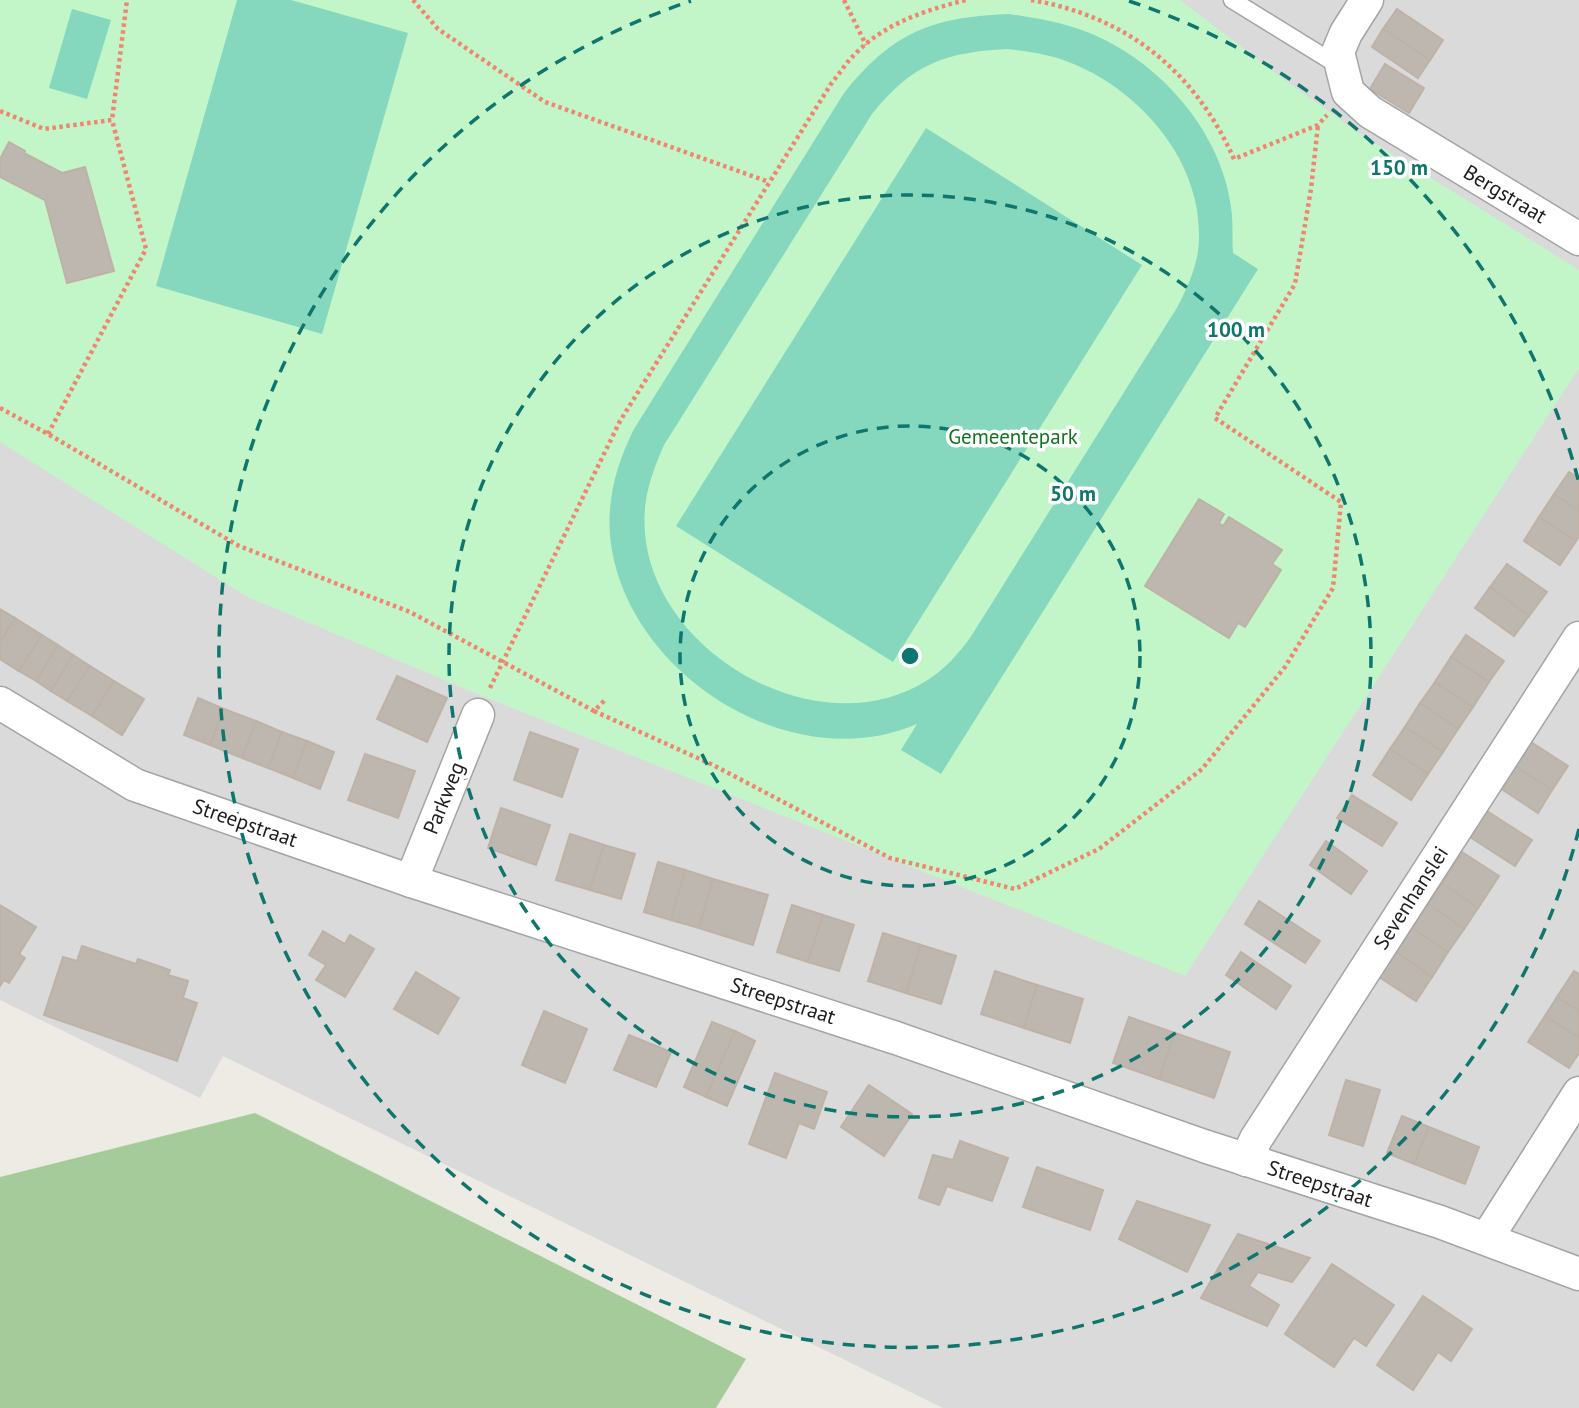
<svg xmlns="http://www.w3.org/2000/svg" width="1579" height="1408" font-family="'PT Sans',sans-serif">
  <rect width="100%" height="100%" fill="#edebe3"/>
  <path fill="#dbdada" d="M0,0H1579V1408H943L223,1056L200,1098L0,1000Z"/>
  <path fill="#a5cb9a" d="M255,1113L746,1359L716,1408H0V1177Z"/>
  <path fill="#c2f6c9" d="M0,0H1180L1286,81L1363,136L1579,270V368L1185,976L473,692L246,596L0,442Z"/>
  <g fill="#85d8be" fill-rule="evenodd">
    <path d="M237,0H291L408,33L322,334L156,286Z"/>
    <path d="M72,9L111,20L87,99L49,88Z"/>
    <path d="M1009,14C1036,18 1061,22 1087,32C1161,61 1225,135 1232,215C1233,228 1232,241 1233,253L1258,269L941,774L901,750L917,724C790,779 623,672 610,536C607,497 617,463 634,429L844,93C893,32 932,17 1009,14ZM1008,49C1031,52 1054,55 1076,65C1146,95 1208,170 1198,251C1195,271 1187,288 1178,306L970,638C958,654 946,668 929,679C822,750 655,655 645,533C642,501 651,474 664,445L872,114C912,64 945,52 1008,49Z"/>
    <path d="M926,128L1142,265L893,662L676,526Z"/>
  </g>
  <g fill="#beb7b0" stroke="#beb2a6" stroke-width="2">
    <path d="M1397,9L1443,40L1430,60L1383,29Z"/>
    <path d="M1383,29L1430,60L1418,78L1372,47Z"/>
    <path d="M1385,64L1424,88L1409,113L1370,89Z"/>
    <path d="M9,142L25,151L24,153L62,173L85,167L114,271L67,283L45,200L0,177V159Z"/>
    <path d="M1569,472L1579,478V511L1554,494Z"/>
    <path d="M1554,494L1579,511V536L1576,541L1539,517Z"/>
    <path d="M1199,499L1224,514L1219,523L1223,526L1229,517L1282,550L1272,564L1281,570L1245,627L1238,623L1229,638L1145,586Z"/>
    <path d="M1539,517L1576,541L1560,565L1524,541Z"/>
    <path d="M1507,564L1547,592L1529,616L1490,587Z"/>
    <path d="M1490,587L1529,616L1514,636L1475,608Z"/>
    <path d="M0,609L15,618L0,643Z"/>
    <path d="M15,618L42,635L19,671L0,659V643Z"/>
    <path d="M42,635L58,645L36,681L19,671Z"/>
    <path d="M1466,635L1504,661L1489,682L1451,657Z"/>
    <path d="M58,645L73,655L51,691L36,681Z"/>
    <path d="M73,655L90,666L67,701L51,691Z"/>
    <path d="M1451,657L1489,682L1473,707L1435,682Z"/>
    <path d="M90,666L114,681L92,716L67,701Z"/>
    <path d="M397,676L447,698L427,742L377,719Z"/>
    <path d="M114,681L144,699L122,735L92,716Z"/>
    <path d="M1435,682L1473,707L1458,729L1420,703Z"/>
    <path d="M198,698L224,709L210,745L184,735Z"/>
    <path d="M1420,703L1458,729L1443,752L1405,727Z"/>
    <path d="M224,709L256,721L242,758L210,745Z"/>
    <path d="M256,721L282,732L268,768L242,758Z"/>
    <path d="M1405,727L1443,752L1428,774L1390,749Z"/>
    <path d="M282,732L307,741L293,778L268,768Z"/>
    <path d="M530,732L578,749L562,797L514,780Z"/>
    <path d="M307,741L334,752L320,789L293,778Z"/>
    <path d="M1531,742L1568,766L1552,790L1515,766Z"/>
    <path d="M1390,749L1428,774L1411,800L1373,775Z"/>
    <path d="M365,754L415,771L398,818L348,800Z"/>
    <path d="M1515,766L1552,790L1538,813L1500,788Z"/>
    <path d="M1352,795L1397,823L1382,846L1337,818Z"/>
    <path d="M501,808L550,825L536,865L488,848Z"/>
    <path d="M1487,811L1532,840L1515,866L1470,837Z"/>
    <path d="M570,834L604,845L590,890L556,880Z"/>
    <path d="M1326,841L1367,871L1351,894L1310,865Z"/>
    <path d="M604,845L635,854L621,899L590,890Z"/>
    <path d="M1462,852L1499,876L1478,908L1442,883Z"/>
    <path d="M658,862L685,870L671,920L644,912Z"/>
    <path d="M685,870L713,879L699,928L671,920Z"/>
    <path d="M713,879L768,895L753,945L699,928Z"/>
    <path d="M1442,883L1478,908L1464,929L1428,904Z"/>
    <path d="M1259,901L1320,941L1305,963L1245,924Z"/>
    <path d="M1428,904L1464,929L1448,952L1412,928Z"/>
    <path d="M0,905L36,927L19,954L25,958L9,983L4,980L0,986Z"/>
    <path d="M792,905L823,915L808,962L777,952Z"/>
    <path d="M823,915L854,925L839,971L808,962Z"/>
    <path d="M1412,928L1448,952L1432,977L1396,952Z"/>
    <path d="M323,931L345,944L350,935L374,949L345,997L316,980L326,965L309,955Z"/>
    <path d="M883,933L921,945L906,993L868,981Z"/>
    <path d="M921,945L956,956L941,1004L906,993Z"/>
    <path d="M82,946L136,964L138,959L170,970L168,975L188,981L183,998L197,1003L177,1061L44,1015L63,957L77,961Z"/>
    <path d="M1241,952L1291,986L1276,1009L1226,975Z"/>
    <path d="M1396,952L1432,977L1416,1001L1379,977Z"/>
    <path d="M995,971L1037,985L1024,1028L981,1014Z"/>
    <path d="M1574,971L1579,974V1011L1557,997Z"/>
    <path d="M416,972L459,998L438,1034L394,1009Z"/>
    <path d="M1037,985L1083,999L1070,1043L1024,1028Z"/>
    <path d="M1557,997L1579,1011V1038L1545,1016Z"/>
    <path d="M544,1011L587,1029L565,1083L522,1065Z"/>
    <path d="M1545,1016L1579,1038V1053L1569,1068L1528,1042Z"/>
    <path d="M1129,1017L1175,1033L1159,1079L1113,1063Z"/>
    <path d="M712,1022L735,1031L706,1097L684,1087Z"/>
    <path d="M735,1031L755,1041L727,1106L706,1097Z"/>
    <path d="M1175,1033L1230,1052L1214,1098L1159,1079Z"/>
    <path d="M629,1035L671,1052L656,1087L614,1070Z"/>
    <path d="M775,1073L827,1092L814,1129L799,1123L786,1158L749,1144Z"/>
    <path d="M1346,1080L1380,1090L1363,1146L1329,1135Z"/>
    <path d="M869,1085L912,1114L884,1156L841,1127Z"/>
    <path d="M1402,1116L1429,1127L1414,1164L1387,1153Z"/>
    <path d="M1429,1127L1479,1147L1465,1184L1414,1164Z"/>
    <path d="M960,1141L1008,1158L992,1201L947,1186L939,1205L919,1198L933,1155L953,1160Z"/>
    <path d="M1037,1167L1103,1190L1090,1230L1023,1207Z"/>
    <path d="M1137,1201L1210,1225L1187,1272L1119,1239Z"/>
    <path d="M1238,1234L1310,1258L1292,1282L1258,1272L1249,1286L1279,1305L1267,1326L1201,1298Z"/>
    <path d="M1332,1264L1394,1305L1366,1346L1354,1338L1334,1367L1285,1334Z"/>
    <path d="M1423,1296L1472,1329L1451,1361L1438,1352L1413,1390L1377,1365Z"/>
  </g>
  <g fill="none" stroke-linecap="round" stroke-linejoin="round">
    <defs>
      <path id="service" d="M1232,0L1339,66"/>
      <g id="minor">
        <path d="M1367,0L1346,33L1338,52L1348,92L1370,112L1579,239"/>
        <path d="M0,703L135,785L411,881L896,1038L1204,1146L1440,1222L1579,1274"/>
        <path d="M411,881L478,715"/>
        <path d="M1246,1160L1256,1139L1579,638"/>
        <path d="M1487,1238L1579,1093"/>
      </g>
    </defs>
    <use href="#service" stroke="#a4a4a4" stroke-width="19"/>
    <use href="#minor" stroke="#a4a4a4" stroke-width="35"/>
    <g stroke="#f18670" stroke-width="4.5" stroke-dasharray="3.5 3.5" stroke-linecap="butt">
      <path d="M413,0L438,29L545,102L769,182"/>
      <path d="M844,0L866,45"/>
      <path d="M1031,0C1126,16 1195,71 1234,159L1318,125L1327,115"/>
      <path d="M0,111L44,129L112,120L127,0"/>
      <path d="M0,408L48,434L239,546L410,612L594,711L605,700"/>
      <path d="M48,434L146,249L112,120"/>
      <path d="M490,688L620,421L831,84C839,74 846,63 855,54C885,23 926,10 966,0"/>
      <path d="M594,711L713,765L890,858L1015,889L1099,849L1202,769L1285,667L1333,588L1341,502L1215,418L1295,284L1311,189L1318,125"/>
    </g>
    <use href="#service" stroke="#fff" stroke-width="16"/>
    <use href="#minor" stroke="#fff" stroke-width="32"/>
  </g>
  <g fill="none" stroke="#0f766e" stroke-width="3.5" stroke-dasharray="12 9">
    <circle cx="910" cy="656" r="230"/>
    <circle cx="910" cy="656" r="461"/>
    <path d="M1579 829A691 691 0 1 1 691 1M1129 1A691 691 0 0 1 1579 483"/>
  </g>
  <g text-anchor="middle" stroke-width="7" stroke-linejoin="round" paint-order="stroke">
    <g font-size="21" fill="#1d1d1d" stroke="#fff">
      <text transform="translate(1505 194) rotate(31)" y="7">Bergstraat</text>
      <text transform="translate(444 798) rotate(-68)" y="7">Parkweg</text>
      <text transform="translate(245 823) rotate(19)" y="7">Streepstraat</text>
      <text transform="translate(1411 898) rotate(-57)" y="7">Sevenhanslei</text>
      <text transform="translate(783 1001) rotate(18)" y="7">Streepstraat</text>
      <text transform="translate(1320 1184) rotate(18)" y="7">Streepstraat</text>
    </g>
    <g font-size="21" fill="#127420" stroke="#fff">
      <text x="1013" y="444">Gemeentepark</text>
    </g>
  </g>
  <circle cx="910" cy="656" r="10" fill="#0f766e" stroke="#fff" stroke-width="3.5"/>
  <g font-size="21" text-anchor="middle" font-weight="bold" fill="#0f766e" stroke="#fff" stroke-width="7" stroke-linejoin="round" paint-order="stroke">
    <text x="1399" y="175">150 m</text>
    <text x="1236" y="337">100 m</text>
    <text x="1073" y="501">50 m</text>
  </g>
</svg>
